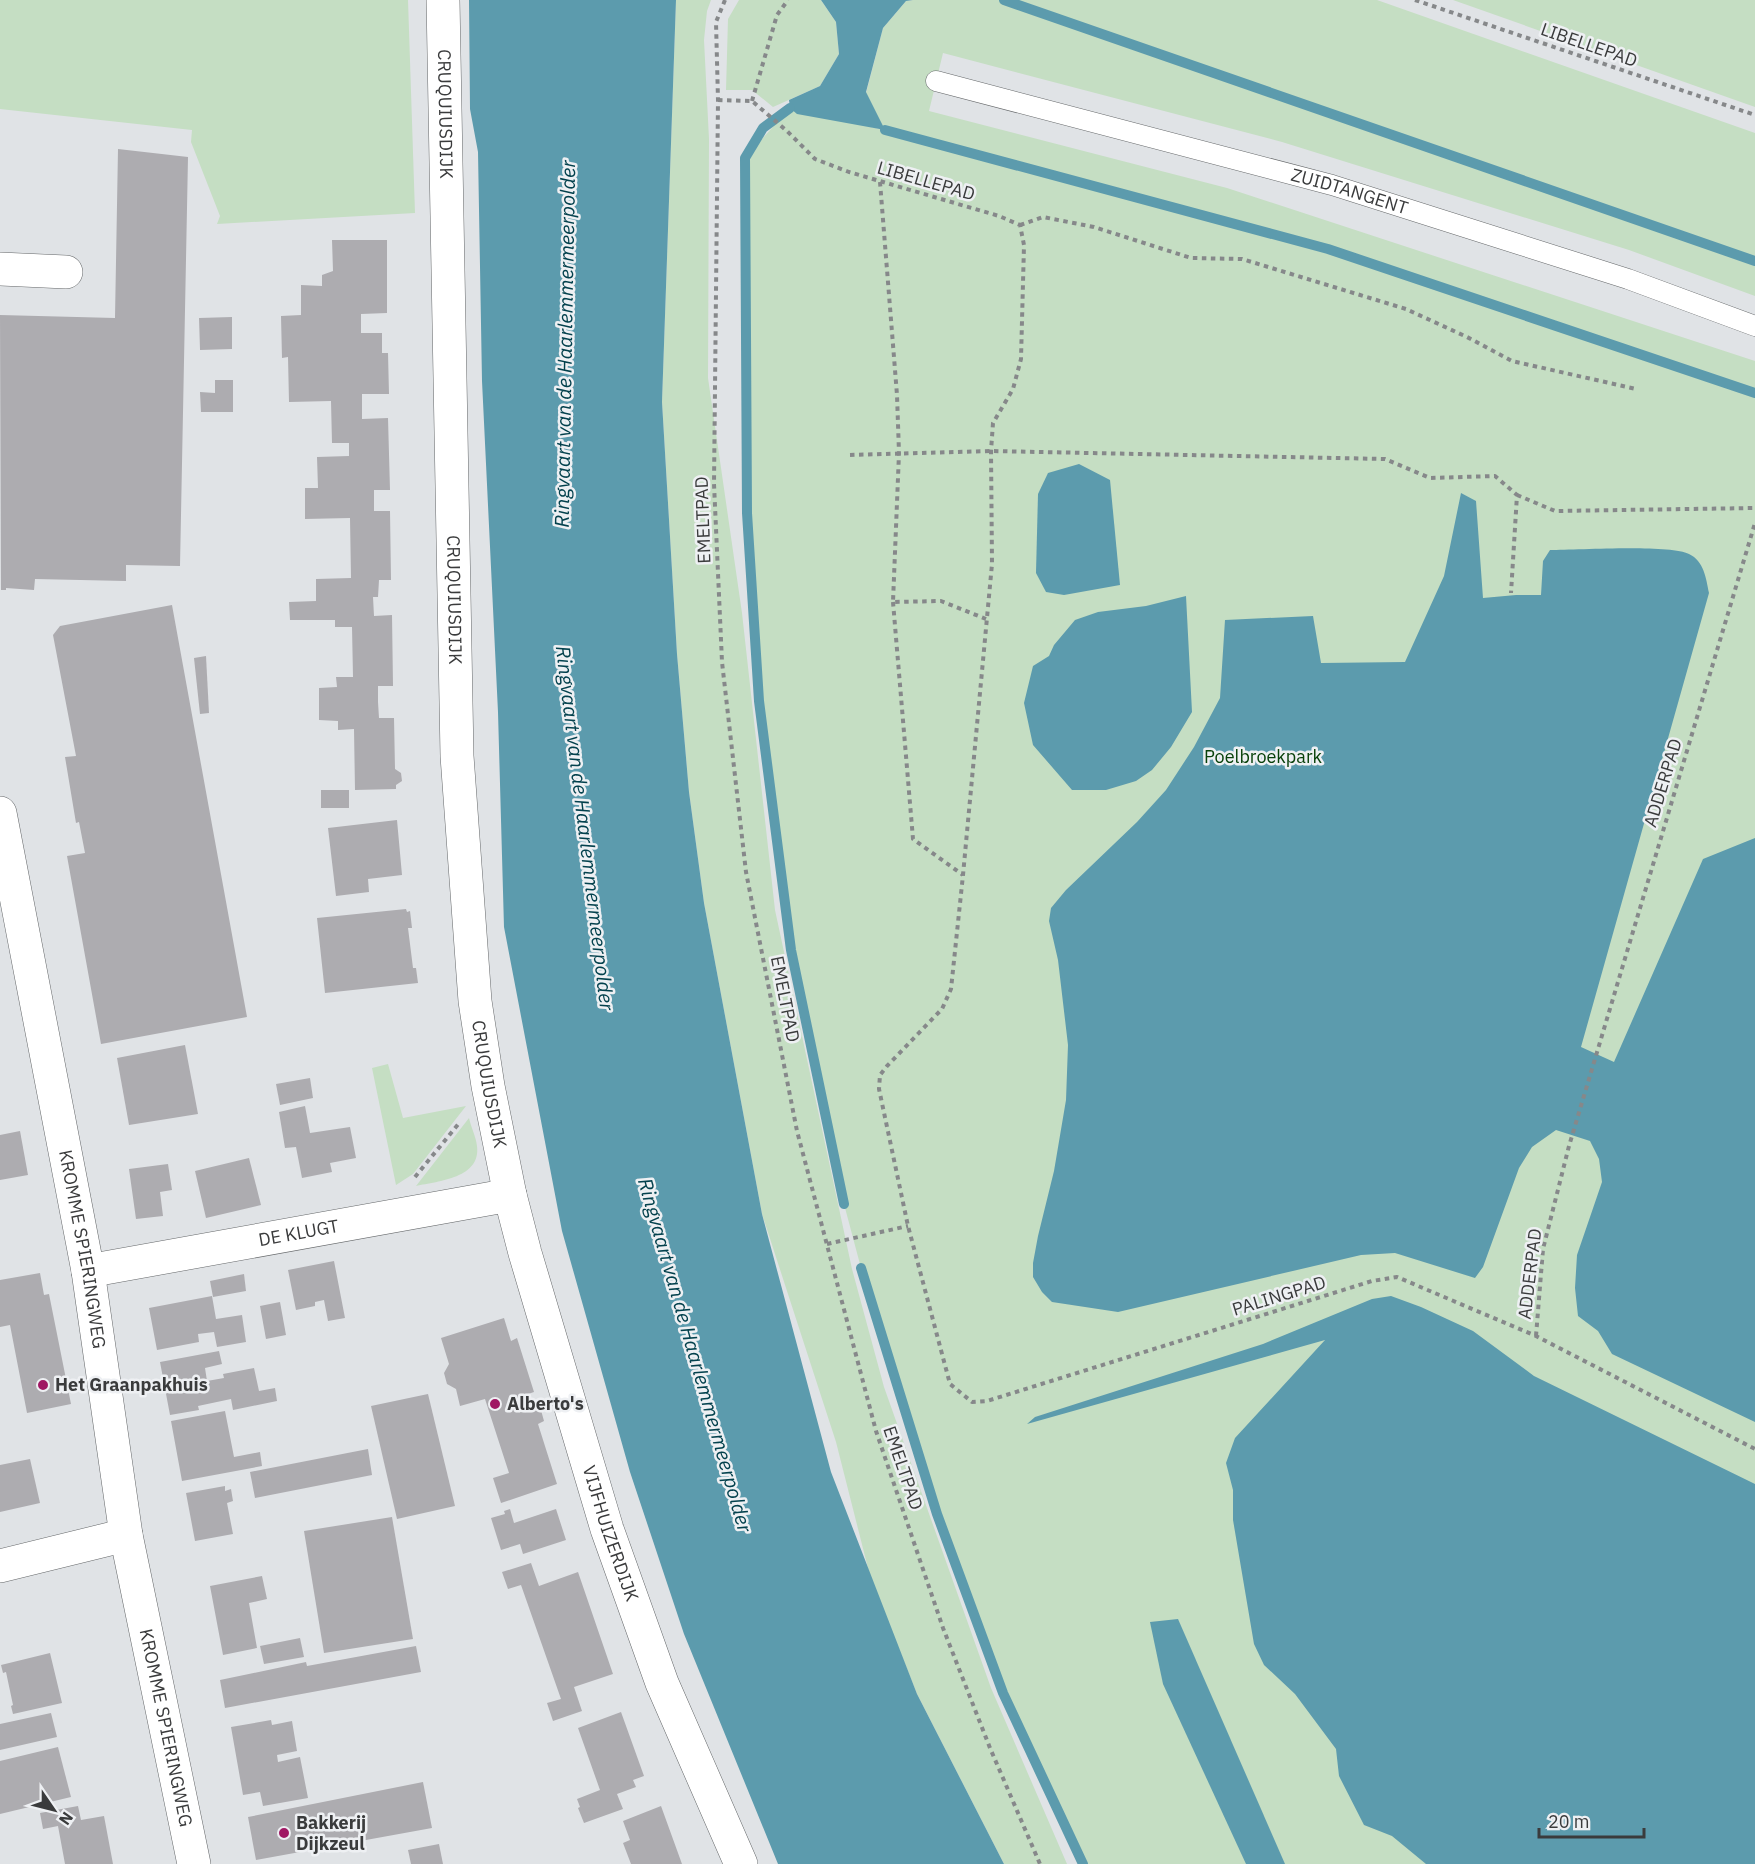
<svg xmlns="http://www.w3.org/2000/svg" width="1755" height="1864" font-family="'IBM Plex Sans',sans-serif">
  <rect width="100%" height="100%" fill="#e0e3e6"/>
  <g fill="#c5dec3">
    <path d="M0,0H408L415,213L217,224L220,216L191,142L192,130L0,109Z"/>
    <path d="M676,0H711L707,11L704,40L709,139L708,378L742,613L775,910L852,1269L884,1387L991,1688L1067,1864H1004L917,1694L870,1576L836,1442L762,1214L704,903L689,792L677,654L662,402Z"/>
    <path d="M739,0H821L836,22L839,54L820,86L773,107L752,90H726L728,19Z"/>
    <path d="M913,0H1377L1755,133V296L1629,250L1282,142L943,53L929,111L1227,188L1755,361V1864H1083L1003,1693L937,1514L861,1268L844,1204L791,950L759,701L747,513L745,158L790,108L884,130L866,93L883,28L906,1Z"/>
    <path d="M1453,0H1755V107Z"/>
    <path d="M388,1064L403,1118L466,1106L413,1174L396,1185L372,1068Z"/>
    <path d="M469,1118C471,1127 476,1137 477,1146C481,1178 439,1181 416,1186Z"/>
  </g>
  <g fill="#5c9bad">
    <path d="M469,0H676L662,402L677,654L689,792L704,903L762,1214L831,1472L917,1694L1004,1864H778L684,1634L630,1472L562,1231L504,927L498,712L482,381L478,152L470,109Z"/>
    <path d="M821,0H913L906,1L883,28L866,92L885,130L797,114L790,108L789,100L820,86L839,54L836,22Z"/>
    <path d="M1079,464L1110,480L1120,585L1064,595L1046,592L1036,573L1038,494L1048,473Z"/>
    <path d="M1461,493L1476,501L1483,598L1516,595H1541L1543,561L1550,550C1577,550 1670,544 1689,554C1704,561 1706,578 1709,593L1581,1047L1614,1062L1703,859L1755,838V1422L1612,1354L1598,1331L1578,1316L1575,1288L1577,1255L1602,1182L1599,1159L1590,1141L1556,1130L1532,1147L1519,1168L1483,1267L1475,1278L1395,1253L1361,1255L1118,1312L1052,1302L1042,1292L1033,1277V1263L1038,1236L1054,1171L1066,1100L1068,1045L1058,960L1049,921L1051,908L1066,890L1137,822L1166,790L1194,747L1220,698L1225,620L1313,616L1321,663L1405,662L1444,576Z"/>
    <path d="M1186,596L1192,712L1171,747L1152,770L1136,781L1106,790H1072L1033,745L1024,703L1033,666L1049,656L1054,645L1075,620L1098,612L1146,606Z"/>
    <path d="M1391,1296L1421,1307L1473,1331L1534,1376L1755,1484V1864H1426L1392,1836L1364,1825L1339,1776L1336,1749L1295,1694L1264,1665L1254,1644L1233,1520V1490L1226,1463L1235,1438L1325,1340L1027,1424L1035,1417L1263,1344L1372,1299Z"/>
    <path d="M1178,1619L1285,1864H1246L1163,1684L1150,1622Z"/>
  </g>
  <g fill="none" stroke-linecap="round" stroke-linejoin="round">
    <g stroke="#5c9bad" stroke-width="10">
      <path d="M1004,0L1755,261"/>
      <path d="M790,108L763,128L745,158L747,513L759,701L791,950L844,1204"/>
      <path d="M885,130L1328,249L1755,393"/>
      <path d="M861,1268L937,1514L1003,1693L1083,1864"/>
    </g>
  </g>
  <g fill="#adacb0">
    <path d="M118,149L188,157L180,566L126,565V581L35,579L34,590L6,588V590H1L0,315L115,318Z"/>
    <path d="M332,240H387V313L361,314V333H382V353H388L389,394H362V419L388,418L390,490H374V511H390L391,580H379L378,597H373L374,616L392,615L393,686H378V702L379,718H394L395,769L401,773L402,781L396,785V789L355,790L354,729L338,730V721L319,720V688L337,687L336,677H353L352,627H335V620H290L289,602L316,601V579L351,578L350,518L305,519V488H318L317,457L349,456V443H332L331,401L289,402L288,357L282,358L281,316L301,315V285L322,286V275L333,271Z"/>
    <path d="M232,317V349L200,350L199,318Z"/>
    <path d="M215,380H233V412H201L200,392L215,393Z"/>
    <path d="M172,605L247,1017L101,1044L67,856L85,853L79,822L76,823L65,757L76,756L53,635L60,626Z"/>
    <path d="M206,656L209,713L200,714L194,658Z"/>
    <rect x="321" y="790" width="28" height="18"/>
    <path d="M397,820L402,875L368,879L369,892L336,896L328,828Z"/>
    <path d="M406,909L407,912L410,911L412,928H408L413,968H416L418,983L325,993L317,918Z"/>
    <path d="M185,1045L198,1114L129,1125L117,1058Z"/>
    <path d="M310,1078L313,1098L280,1105L276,1084Z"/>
    <path d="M305,1106L310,1133L350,1127L356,1158L330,1163L332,1172L302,1178L296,1147L285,1148L279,1112Z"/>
    <path d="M20,1131L28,1175L0,1180V1135Z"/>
    <path d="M249,1158L261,1205L206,1218L195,1171Z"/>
    <path d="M168,1164L172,1190L160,1192L163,1216L136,1219L129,1169Z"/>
    <path d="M334,1261L345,1318L328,1321L324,1300L315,1302V1306L296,1310L288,1270Z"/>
    <path d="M40,1273L44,1295L49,1294L71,1404L27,1413L10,1325L0,1327V1280Z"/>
    <path d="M244,1274L246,1291L213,1297L210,1281Z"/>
    <path d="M212,1296L216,1319L242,1315L246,1342L217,1347L214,1332L198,1334L199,1342L157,1350L149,1308Z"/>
    <path d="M280,1302L286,1335L266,1339L260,1306Z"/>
    <path d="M504,1318L511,1341L517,1338L534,1392L528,1394L532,1405L539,1403L544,1421L538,1424L557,1484L501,1503L493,1478L509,1473L485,1399L460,1406L456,1389L447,1384L444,1373L449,1364L441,1338Z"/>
    <path d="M219,1351L222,1364L205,1368L207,1381L224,1378L223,1374L254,1368L259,1391L275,1388L277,1401L233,1410L231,1399L198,1406L199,1410L170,1415L160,1362Z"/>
    <path d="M428,1394L455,1506L397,1519L371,1406Z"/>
    <path d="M225,1411L234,1457L260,1452L262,1466L182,1481L171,1421Z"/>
    <path d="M368,1449L372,1475L255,1498L250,1472Z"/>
    <path d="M30,1459L40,1503L0,1512V1465Z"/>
    <path d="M225,1486V1491L231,1489L233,1501L227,1503L233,1534L195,1541L186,1493Z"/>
    <path d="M510,1509L514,1523L556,1509L566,1540L523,1554L520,1544L501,1550L491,1518L505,1514L504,1511Z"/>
    <path d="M392,1517L413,1639L324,1653L304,1531Z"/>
    <path d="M531,1563L539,1586L578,1572L613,1674L574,1687L582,1711L553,1721L547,1703L561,1699L521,1585L508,1589L502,1572Z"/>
    <path d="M262,1576L267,1599L249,1603L257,1648L223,1655L210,1586Z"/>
    <path d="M300,1638L304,1657L264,1664L260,1646Z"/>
    <path d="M416,1646L421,1672L225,1708L220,1680L306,1662L307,1666Z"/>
    <path d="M50,1653L62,1703L13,1714L11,1706L13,1705L6,1672L3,1673L1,1665Z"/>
    <path d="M621,1712L644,1776L633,1780L636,1787L617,1794L623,1809L584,1823L578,1808L580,1807L577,1799L600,1790L578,1728Z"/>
    <path d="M51,1713L57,1737L0,1750V1724Z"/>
    <path d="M271,1720L272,1725L292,1721L297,1751L277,1755L278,1762L300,1757L308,1798L263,1806L260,1792L243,1795L231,1727Z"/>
    <path d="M58,1747L71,1797L0,1814V1761Z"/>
    <path d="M423,1782L432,1828L256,1860L248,1817Z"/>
    <path d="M78,1806L81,1820L104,1816L113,1864H65L58,1826L43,1829L40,1813Z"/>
    <path d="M661,1806L682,1864H631L623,1843L630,1840L623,1821Z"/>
    <path d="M439,1844L443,1864H411L408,1850Z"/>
  </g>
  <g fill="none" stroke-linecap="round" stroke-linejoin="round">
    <defs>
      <g id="lane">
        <path id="s1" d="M936,81L1332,185L1628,279L1755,326"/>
      </g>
      <g id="street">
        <path d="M0,269L66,272"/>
        <path id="s2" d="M0,813L88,1271L126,1535L194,1864"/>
        <path id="s3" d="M88,1271L510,1195"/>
        <path d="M0,1566L126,1535"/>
      </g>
      <g id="secondary">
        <path id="s4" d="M443,0L457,756L475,1001L488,1086L510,1195L525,1253L607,1529L662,1683L741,1864"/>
      </g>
    </defs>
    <use href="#lane" stroke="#65686a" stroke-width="21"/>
    <use href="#street" stroke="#65686a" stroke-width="34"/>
    <use href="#secondary" stroke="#65686a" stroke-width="34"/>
    <g stroke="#86888a" stroke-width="4" stroke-dasharray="4.5 4.5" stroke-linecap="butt">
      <path d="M725,0L716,22L718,100L714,484L722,662L746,872L797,1131L876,1431L943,1628L990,1748L1040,1864"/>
      <path d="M1415,0L1755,115"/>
      <path d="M718,100L752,101L787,131L815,159L849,172L999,216L1020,225L1024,245L1021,359L1013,389L993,423L991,451L992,564L963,875L951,989L942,1009L887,1066L880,1075L879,1089L908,1226L950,1384L972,1402L987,1401L1372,1281L1397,1277L1536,1336L1755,1449"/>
      <path d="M752,101L777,15L788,0"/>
      <path d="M880,182L897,395L899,453L893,602L941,601L986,619"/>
      <path d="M1020,225L1043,217L1094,227L1191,258L1242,259L1406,309L1467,337L1512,361L1636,389"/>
      <path d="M850,455L991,451L1385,459L1430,478L1495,476L1517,495L1511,593"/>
      <path d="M1517,495L1555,511L1755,508"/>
      <path d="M893,602L913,839L963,875"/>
      <path d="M415,1177L460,1122"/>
      <path d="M827,1244L908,1226"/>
      <path d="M1536,1336L1543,1249L1569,1146L1755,523"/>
    </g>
    <use href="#lane" stroke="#fff" stroke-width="20"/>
    <use href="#street" stroke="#fff" stroke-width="33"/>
    <use href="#secondary" stroke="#fff" stroke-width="33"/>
  </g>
  <g fill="#a01763" stroke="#eef0f3" stroke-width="2">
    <circle cx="43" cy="1385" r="6"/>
    <circle cx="495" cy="1404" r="6"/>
    <circle cx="284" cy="1833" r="6"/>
  </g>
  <g text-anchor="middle" stroke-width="5" stroke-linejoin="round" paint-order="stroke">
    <g font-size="18" fill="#3a3b3c" stroke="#eef0f3">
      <text transform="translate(1589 45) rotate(19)" y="6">LIBELLEPAD</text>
      <text dy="6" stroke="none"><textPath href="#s4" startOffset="114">CRUQUIUSDIJK</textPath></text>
      <text transform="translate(926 181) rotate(16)" y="6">LIBELLEPAD</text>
      <text dy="6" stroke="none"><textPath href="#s1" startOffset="428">ZUIDTANGENT</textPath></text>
      <text transform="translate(703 520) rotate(-92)" y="6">EMELTPAD</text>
      <text dy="6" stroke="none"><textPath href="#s4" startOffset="600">CRUQUIUSDIJK</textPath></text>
      <text transform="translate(1663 783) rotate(-73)" y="6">ADDERPAD</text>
      <text transform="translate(785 999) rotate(79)" y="6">EMELTPAD</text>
      <text dy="6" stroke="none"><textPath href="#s4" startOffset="1086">CRUQUIUSDIJK</textPath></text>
      <text dy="6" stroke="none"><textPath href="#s3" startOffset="214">DE KLUGT</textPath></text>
      <text dy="6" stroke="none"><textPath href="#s2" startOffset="444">KROMME SPIERINGWEG</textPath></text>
      <text transform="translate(1530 1274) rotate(-83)" y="6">ADDERPAD</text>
      <text transform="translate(1279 1296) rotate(-17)" y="6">PALINGPAD</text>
      <text transform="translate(903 1468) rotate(71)" y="6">EMELTPAD</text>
      <text dy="6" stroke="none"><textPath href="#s4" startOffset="1552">VIJFHUIZERDIJK</textPath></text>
      <text dy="6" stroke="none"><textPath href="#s2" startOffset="930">KROMME SPIERINGWEG</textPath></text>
    </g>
    <g font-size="18" fill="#08410a" stroke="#eef0f3">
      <text x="1263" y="763">Poelbroekpark</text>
    </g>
    <g font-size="18" font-weight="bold" fill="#3a3b3c" stroke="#eef0f3" text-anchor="start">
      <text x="55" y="1391">Het Graanpakhuis</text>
      <text x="507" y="1410">Alberto's</text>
      <text x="296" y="1829">Bakkerij<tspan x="296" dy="21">Dijkzeul</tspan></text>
    </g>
    <g font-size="20" font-style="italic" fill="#03414d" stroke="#eef0f3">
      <text transform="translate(565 344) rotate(-89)" y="7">Ringvaart van de Haarlemmermeerpolder</text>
      <text transform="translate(585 828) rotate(83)" y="7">Ringvaart van de Haarlemmermeerpolder</text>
      <text transform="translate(695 1355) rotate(74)" y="7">Ringvaart van de Haarlemmermeerpolder</text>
    </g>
  </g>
  <g transform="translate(54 1810) rotate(125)" stroke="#eef0f3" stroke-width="4.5" paint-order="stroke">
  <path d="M0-4.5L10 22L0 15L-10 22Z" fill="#3a3b3c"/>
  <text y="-9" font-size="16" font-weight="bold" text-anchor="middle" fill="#3a3b3c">N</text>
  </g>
  <path d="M1539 1828v9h105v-9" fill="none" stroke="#3a3b3c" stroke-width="3"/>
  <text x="1548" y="1828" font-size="18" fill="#3a3b3c" stroke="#eef0f3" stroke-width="4.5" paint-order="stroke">20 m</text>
</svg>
